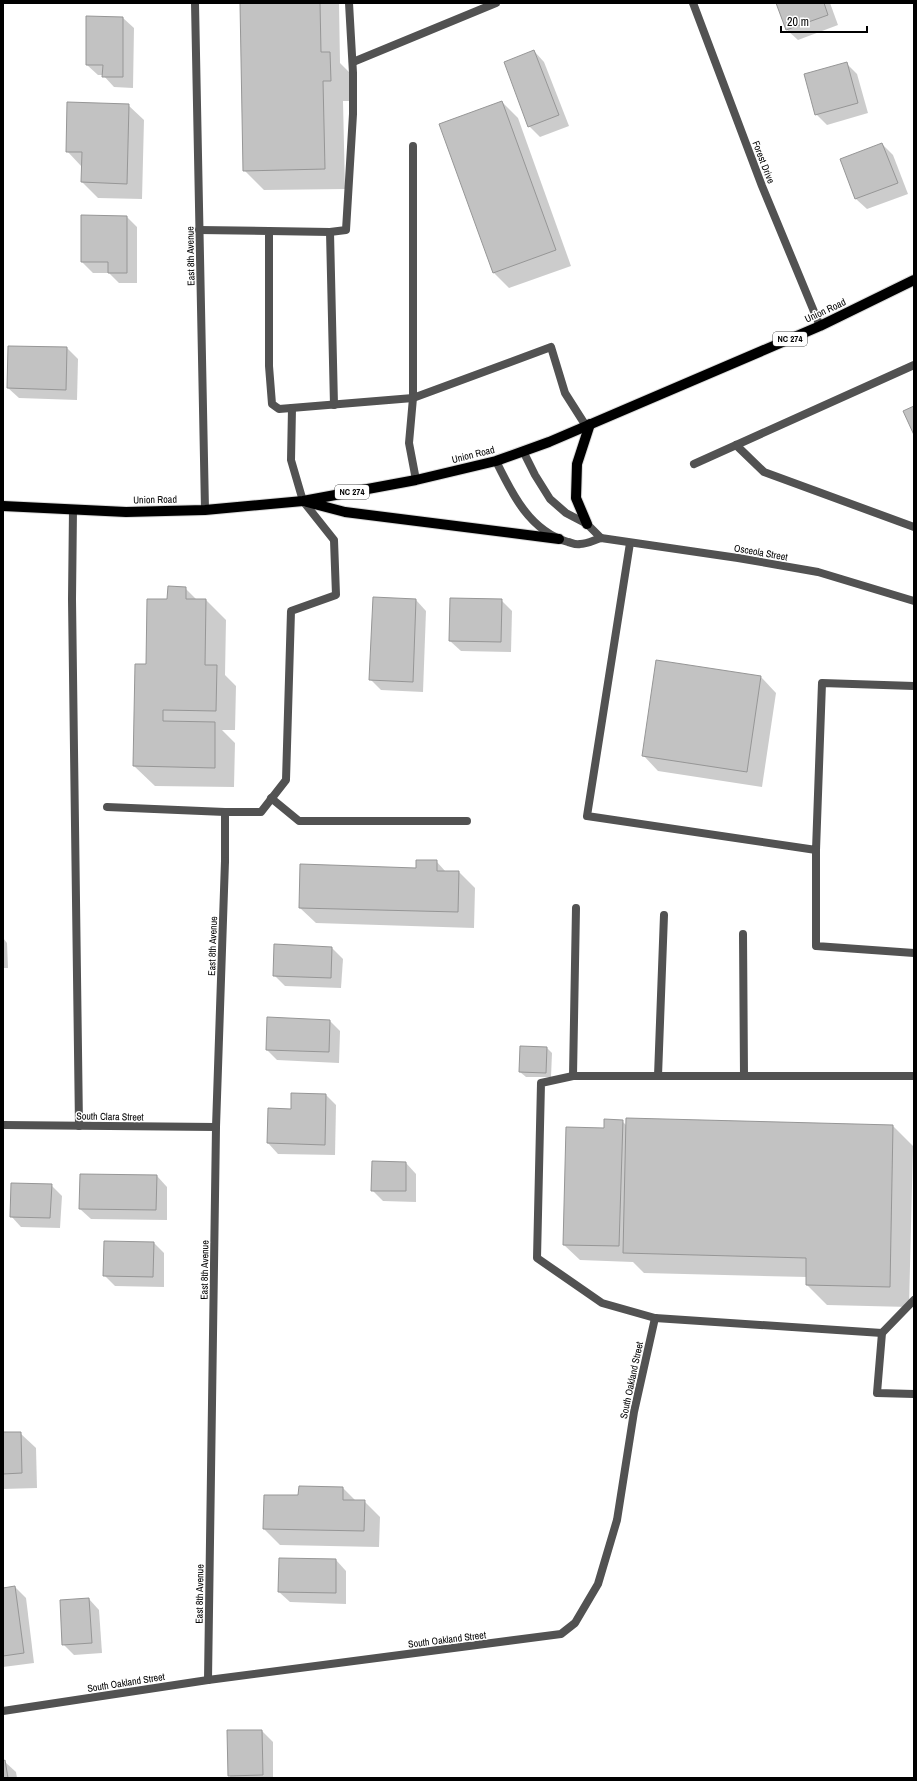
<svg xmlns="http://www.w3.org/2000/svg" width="917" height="1781" font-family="'Archivo Narrow',sans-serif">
  <rect width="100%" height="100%" fill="#fff"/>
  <g fill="#0003">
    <path d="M241,3H339L340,63L350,73L351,101H343L345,189L264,190L244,170Z"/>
    <path d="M777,3H830L838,25L798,40L787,30Z"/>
    <path d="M87,17L123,18L134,28L133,88L114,87L103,75H98L87,65Z"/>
    <path d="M534,51L544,62L569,126L540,137L529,126Z"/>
    <path d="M846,63L857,74L868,113L827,125L816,114Z"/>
    <path d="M502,102L518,118L571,266L509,288L494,273L440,125Z"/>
    <path d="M128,105L144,120L142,199L98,198L82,182V167L67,151Z"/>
    <path d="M882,144L893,155L908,194L867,209L856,199L841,160Z"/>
    <path d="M82,216L127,217L137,227V283H119L109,273H93L82,262Z"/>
    <path d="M67,348L78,359L77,400L19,398L8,388Z"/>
    <path d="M185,588L197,600H206L226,620L225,675L236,686L235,730H222L235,743L234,787L155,786L134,766L147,665L168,600Z"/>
    <path d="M416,600L426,611L423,692L381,690L371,680Z"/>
    <path d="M501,600L512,611L511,652L461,651L450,641Z"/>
    <path d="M761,677L776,693L762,787L658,771L643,755Z"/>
    <path d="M436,861L446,872H459L475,888L474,928L316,923L300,908Z"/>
    <path d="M3,938L7,943L8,968H3Z"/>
    <path d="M332,948L343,959L341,988L285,986L274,975Z"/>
    <path d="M330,1021L340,1031L339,1063L277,1060L267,1050Z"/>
    <path d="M547,1048L552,1053L551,1077H526L520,1072Z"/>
    <path d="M326,1095L336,1105L335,1155L278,1154L268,1143L291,1110Z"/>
    <path d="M622,1121L627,1126H893L913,1146L909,1307L827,1305L807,1285V1277L644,1273L633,1262L580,1260L564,1245L605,1129Z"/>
    <path d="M406,1163L416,1174V1202L383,1201L372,1190Z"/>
    <path d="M157,1176L167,1187V1220L91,1219L80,1209Z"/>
    <path d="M51,1185L62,1196L60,1228L21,1227L11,1216Z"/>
    <path d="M154,1243L164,1253V1287L115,1286L104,1275Z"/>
    <path d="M3,1433H20L36,1448L37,1488L3,1489Z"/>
    <path d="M343,1488L356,1501H364L380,1517L379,1547L280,1545L264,1529L299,1496Z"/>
    <path d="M336,1560L346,1571V1604L290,1602L279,1592Z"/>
    <path d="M15,1587L26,1598L34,1663L3,1667V1589Z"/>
    <path d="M89,1599L99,1610L102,1653L74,1655L63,1644Z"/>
    <path d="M228,1731H262L273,1742V1778H231L229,1775Z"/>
    <path d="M3,1762H5L16,1772L17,1778H3Z"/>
  </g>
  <g fill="#c2c2c2" stroke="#969696">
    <path d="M240,3H320L321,52H330L331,81H323L325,169L243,171Z"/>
    <path d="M776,3H824L828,15L786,30Z"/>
    <path d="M86,16L123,17V77H102L103,65H86Z"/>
    <path d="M534,50L559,115L528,127L504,62Z"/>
    <path d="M847,62L858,103L815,115L804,74Z"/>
    <path d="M502,101L556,250L493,273L439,124Z"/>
    <path d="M67,102L129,104L127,184L81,182L82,152H66Z"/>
    <path d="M882,143L898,183L855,199L840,159Z"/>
    <path d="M81,215L127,216V273H108V262H81Z"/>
    <path d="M8,346L67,347L66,390L7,388Z"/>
    <path d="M914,406V435L903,411Z"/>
    <path d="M168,586L186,587V599H206L205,665H217L216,711L163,710V721L215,722V768L133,766L135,664H146L147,599H167Z"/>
    <path d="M373,597L416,599L413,682L369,680Z"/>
    <path d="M450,598L502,599L501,642L449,641Z"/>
    <path d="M656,660L761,676L747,772L642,756Z"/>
    <path d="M416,860H437V871H459L458,912L299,908L300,864L416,868Z"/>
    <path d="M274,944L332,947L331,978L273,976Z"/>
    <path d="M267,1017L330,1020L329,1052L266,1050Z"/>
    <path d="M520,1046L547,1047L546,1073L519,1072Z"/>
    <path d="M291,1093L326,1094L325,1145L267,1143L268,1108L291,1109Z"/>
    <path d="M626,1118L893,1125L890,1287L806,1285V1258L623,1253Z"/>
    <path d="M604,1119L623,1120L619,1246L563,1245L566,1127L604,1128Z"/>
    <path d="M372,1161L406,1162V1191H371Z"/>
    <path d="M80,1174L157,1175L156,1210L79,1209Z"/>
    <path d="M11,1183L52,1184L50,1218L10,1217Z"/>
    <path d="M104,1241L154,1242L153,1277L103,1276Z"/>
    <path d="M3,1432H21L22,1473L3,1474Z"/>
    <path d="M299,1486L343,1487V1500H365L364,1531L263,1529L264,1495H298Z"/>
    <path d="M279,1558L336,1559V1593L278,1592Z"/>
    <path d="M15,1586L24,1653L3,1656V1588Z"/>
    <path d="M89,1598L92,1643L62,1645L60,1600Z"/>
    <path d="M227,1730H262L263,1775L228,1776Z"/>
    <path d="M5,1760L8,1778H3V1761Z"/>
  </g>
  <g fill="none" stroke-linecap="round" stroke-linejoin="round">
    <defs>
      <g id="primary">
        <path d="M307,502L345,512L559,539"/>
        <path d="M3,506L126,512L205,510L303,501L416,480L496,461L549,442L820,326L914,280"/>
        <path d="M587,524L576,498L577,464L590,424"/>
      </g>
    </defs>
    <use href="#primary" stroke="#dbdbdb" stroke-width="12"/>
    <g stroke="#525252" stroke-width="8">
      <path d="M353,62L496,3"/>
      <path d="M413,146V398L409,443L416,480"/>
      <path d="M199,230L269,231V366L272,404L279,409L413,398L551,347L565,393L586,426"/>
      <path d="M269,231L330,232L346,230L353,114V73L349,3"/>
      <path d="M330,232L334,405"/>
      <path d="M736,445L764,472L914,527"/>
      <path d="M694,464L914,365"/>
      <path d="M73,509L72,599L79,1126"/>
      <path d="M630,543L587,816L816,850L822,683L914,686"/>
      <path d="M271,798L299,821H467"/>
      <path d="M107,807L225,812"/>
      <path d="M816,850V946L914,953"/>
      <path d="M225,861V812H261L286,780L291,611L336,595L334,540L303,501L291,460L292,408"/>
      <path d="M743,934L744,1076"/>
      <path d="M573,1076L576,908"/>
      <path d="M658,1076L664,915"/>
      <path d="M914,1076H573L541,1083L537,1258L602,1303L655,1318L882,1333L914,1300"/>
      <path d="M882,1333L877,1393L914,1394"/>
    </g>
    <g stroke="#525252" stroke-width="8">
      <path d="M195,3L205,510"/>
      <path d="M693,3L762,186L820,326"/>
      <path d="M523,451L535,475L550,499L566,513L587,524L601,538"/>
      <path d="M496,461C512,494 530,531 568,542C572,543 576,545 580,544C587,544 594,540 601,538L738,558L818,572L914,601"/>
      <path d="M3,1125L216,1127"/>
      <path d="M208,1680L216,1127L225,861"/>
      <path d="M3,1711L208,1680L561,1634L575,1623L598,1584L617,1520L634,1412L655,1318"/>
    </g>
    <use href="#primary" stroke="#000" stroke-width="10"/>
  </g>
  <g text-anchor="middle" stroke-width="3" stroke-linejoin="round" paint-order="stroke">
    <g fill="#fff" stroke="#4c4c4c" stroke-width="1">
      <rect x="773" y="332" width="34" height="14" rx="3"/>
      <rect x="335" y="485" width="34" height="14" rx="3"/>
    </g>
    <g font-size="9" font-weight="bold" fill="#000">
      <text x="790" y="342">NC 274</text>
      <text x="352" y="495">NC 274</text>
    </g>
    <g font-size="10" fill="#000" stroke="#fff">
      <text transform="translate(764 162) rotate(69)" y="4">Forest Drive</text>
      <text transform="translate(190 256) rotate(-91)" y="4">East 8th Avenue</text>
      <text transform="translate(825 310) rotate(-25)" y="4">Union Road</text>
      <text transform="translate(473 454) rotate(-14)" y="4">Union Road</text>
      <text transform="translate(155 499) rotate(-1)" y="4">Union Road</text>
      <text transform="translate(761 552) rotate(10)" y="4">Osceola Street</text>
      <text transform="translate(212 946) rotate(-88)" y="4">East 8th Avenue</text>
      <text transform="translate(110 1116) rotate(1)" y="4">South Clara Street</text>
      <text transform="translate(204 1270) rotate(-89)" y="4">East 8th Avenue</text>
      <text transform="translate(631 1380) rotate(-78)" y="4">South Oakland Street</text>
      <text transform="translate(199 1594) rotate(-89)" y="4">East 8th Avenue</text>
      <text transform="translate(447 1639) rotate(-7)" y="4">South Oakland Street</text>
      <text transform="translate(126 1682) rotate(-9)" y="4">South Oakland Street</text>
    </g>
  </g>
  <rect width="917" height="1781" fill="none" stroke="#000000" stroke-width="8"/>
  <path d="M781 26v6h86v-6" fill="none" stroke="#000000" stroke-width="2"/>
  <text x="787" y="26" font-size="12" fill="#000000" stroke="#ffffff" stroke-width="3" paint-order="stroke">20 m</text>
</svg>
